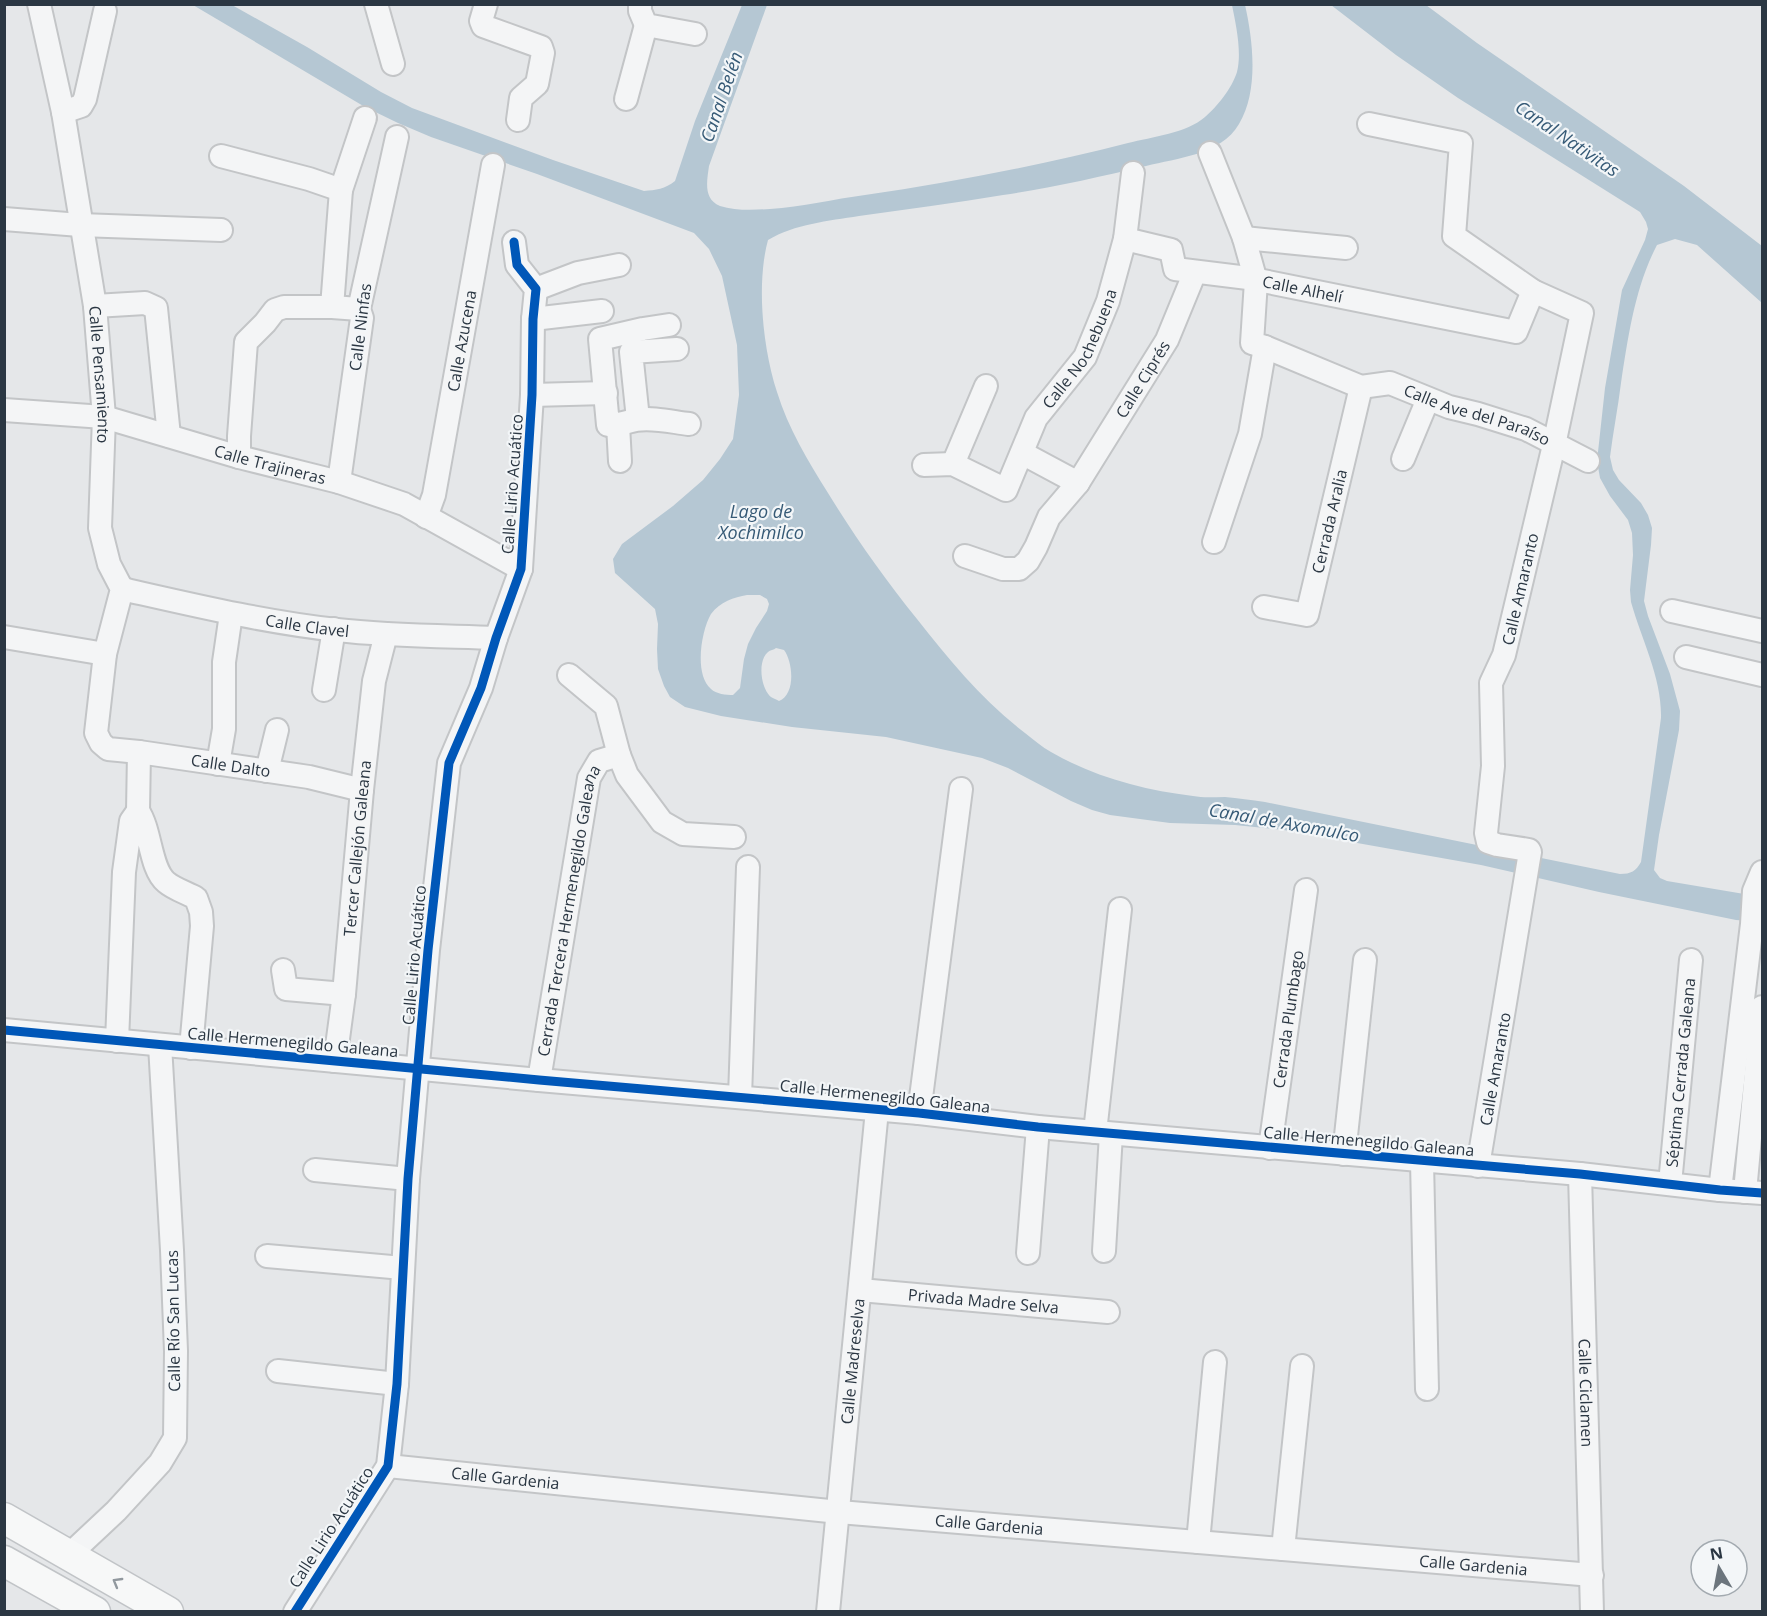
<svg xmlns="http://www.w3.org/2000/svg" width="1767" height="1616" font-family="'Open Sans',sans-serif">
  <rect width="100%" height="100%" fill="#e5e7e9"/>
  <path fill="#b5c7d3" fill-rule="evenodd" d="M193,5H232L307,47L381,92L412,108L553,160L644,191C656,190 665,189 675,181L695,121L742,5H767L709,166C707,181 703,199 720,206C735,211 755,210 770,209C802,207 834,199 865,195C953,182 1042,165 1128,143C1152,137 1187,133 1205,117C1217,107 1232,88 1237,72C1242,52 1236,25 1232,5H1245C1253,40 1259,91 1239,124C1221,155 1177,158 1146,166C1099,177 1051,188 1003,195C955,203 907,209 859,216C828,221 795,224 768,240C756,284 763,349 777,392C788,428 808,461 828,493C855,537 884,578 917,619C950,661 983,701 1025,733C1034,740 1042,747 1051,752C1094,777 1144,790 1193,796C1203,798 1214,797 1225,797C1238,798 1251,800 1265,802L1620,874C1631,874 1636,871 1641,862L1661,718C1662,678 1642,641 1631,602L1630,590L1633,555L1632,533L1628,520L1610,496L1600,478L1597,461L1605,388L1622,290L1645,240L1648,229L1646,222L1640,212L1458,98L1396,55L1331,5H1426L1477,43L1684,186L1762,246V303L1697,245L1675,239L1657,245C1635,287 1628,337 1621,383C1618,408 1613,432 1610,457L1613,470L1619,480L1641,503L1648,515L1652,528L1651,545L1644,601L1648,616L1670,674L1680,711L1679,730L1659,835L1654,870L1660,878L1667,881L1762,897V922L1736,920L1599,892L1481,865L1284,830L1235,825L1170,823L1110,815L1092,810L1071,801L1008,768L982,758L886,737L792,727L721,716L685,707L670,697L664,686L658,669L657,649L658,624L655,609L615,573L613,559L622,544L673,506L703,480L720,459L733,439L739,395L737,345L722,276L709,249L694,233L537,174L431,137L398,123L365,107ZM747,595H760L767,599L769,604L767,611L756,628L748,644L744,659L740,688L733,695C726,695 716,694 711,689C694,675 701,631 711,614C720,602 734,597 747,595ZM776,648L784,650C793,662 796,694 779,701C777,700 773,698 771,697C761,689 757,661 768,652C770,650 774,650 776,648Z"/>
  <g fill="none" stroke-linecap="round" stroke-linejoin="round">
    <defs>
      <g id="minor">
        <path id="s1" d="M39,4L63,112L95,306L104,417L100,528L109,564L122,589L105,654L96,733L101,743L108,749L139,752L309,777L362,790"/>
        <path d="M376,4L393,64"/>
        <path d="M486,4L481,21L483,26L541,47L543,53L537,84L521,98L518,120"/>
        <path d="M640,4V11L646,25L695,34"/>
        <path d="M626,99L646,25"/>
        <path d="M63,112L81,106L85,99L105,11"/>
        <path d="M1369,124L1461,143L1454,236L1533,291L1582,313L1554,445L1504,655L1491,683L1493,766L1486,833L1488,842L1497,845L1529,850L1530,852L1478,1166"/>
        <path id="s2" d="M1210,153L1244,238L1256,281L1252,343L1265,347L1361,387L1390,383L1449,407L1478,414L1526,429L1588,461"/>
        <path d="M221,156L309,179L341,190L332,307"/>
        <path d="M341,190L365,118"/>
        <path d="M4,219L80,225L221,230"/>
        <path d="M1244,238L1346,248"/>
        <path id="s3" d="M1125,239L1171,250L1175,269L1248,278L1516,332L1533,291"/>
        <path d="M536,289L578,273L619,265"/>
        <path d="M95,306L145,303L156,308L169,436"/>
        <path d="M533,319L602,311"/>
        <path d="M669,325L643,329L600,339L608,425C618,425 626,422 636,420C653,417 672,422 689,424"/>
        <path d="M532,395L606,393"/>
        <path id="s4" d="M4,410L104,417L239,457L339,482L404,504L521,569"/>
        <path d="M638,419L631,352L677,349"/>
        <path d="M618,425L620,461"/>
        <path d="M1022,453L1078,483"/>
        <path d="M239,457V436L246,342L265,323L275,310L284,307H332L359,309"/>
        <path d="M1403,459L1428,399"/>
        <path d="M953,464L986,386"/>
        <path id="s5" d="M924,465L953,464L1006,490L1036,418L1085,357L1108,301L1125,239L1133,173"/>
        <path d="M339,482L362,318L359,309L397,137"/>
        <path id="s6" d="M426,517L434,495L493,165"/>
        <path d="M1214,542L1250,434L1265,347"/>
        <path id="s7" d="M965,556L1003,569H1019L1028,561L1036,547L1049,517L1078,483L1167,340L1195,272"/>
        <path id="s8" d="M122,589C193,605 264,622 337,630C390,636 443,636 496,638"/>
        <path id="s9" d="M1264,607L1307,615L1361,387"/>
        <path d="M1672,611L1762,631"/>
        <path d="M4,637L105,654"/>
        <path d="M1686,657L1762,675"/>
        <path d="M569,675L606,706L619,755L627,775L662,822L683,834L734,837"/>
        <path d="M324,690L334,629"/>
        <path d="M218,764L224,729V662L231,614"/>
        <path d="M267,771L277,730"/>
        <path d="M138,811L139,752"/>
        <path d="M283,970L286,989L344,994"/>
        <path d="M4,1030L539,1080L919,1113L1038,1127L1580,1174L1720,1190L1762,1193"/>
        <path d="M117,1041L124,872L131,821L138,811C151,830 150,869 166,882C174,889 187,893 196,898L201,912L202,926L191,1048"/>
        <path id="s10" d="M335,1061L344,994L362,790L374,681L386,634"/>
        <path id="s11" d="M539,1080L589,778L599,761L619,755"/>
        <path d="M740,1097L748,867"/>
        <path d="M919,1113L961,789"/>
        <path d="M1095,1132L1120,909"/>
        <path id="s12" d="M1270,1148L1306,890"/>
        <path d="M1344,1154L1365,960"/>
        <path d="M1422,1161L1427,1389"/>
        <path d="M315,1170L408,1179"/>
        <path id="s13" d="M1580,1174L1592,1612"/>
        <path id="s14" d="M1670,1184L1691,960"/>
        <path d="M1720,1190L1752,924L1754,891L1762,872"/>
        <path d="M1745,1192L1762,1007"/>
        <path d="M1104,1251L1111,1134"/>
        <path d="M1028,1253L1038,1127"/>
        <path d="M267,1256L403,1268"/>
        <path id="s15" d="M860,1290L1108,1312"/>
        <path d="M278,1371L397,1384"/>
        <path id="s16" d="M388,1466L839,1512L1592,1575"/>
        <path d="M1198,1542L1215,1362"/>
        <path d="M1283,1549L1302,1366"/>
        <path d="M69,1555L116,1511L160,1463L175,1438L176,1351L172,1250L160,1045"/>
        <path d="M295,1612L388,1466L397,1384L408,1179L428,950L449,763L481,688L496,638L521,569L532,395L533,319L536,289L517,265L514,242"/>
        <path id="s17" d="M828,1612L877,1110"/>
      </g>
      <g id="major">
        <path d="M4,1518L168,1612"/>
        <path d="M4,1561L95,1612"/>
      </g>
    </defs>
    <use href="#minor" stroke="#c3c5c7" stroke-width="26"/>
    <use href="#major" stroke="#c1c4c7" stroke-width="33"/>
    <use href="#minor" stroke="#f4f5f6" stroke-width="22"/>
    <use href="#major" stroke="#f7f8f8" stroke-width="30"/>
    <defs>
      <g id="cycleway">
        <path d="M4,1030L539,1080L919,1113L1038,1127L1580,1174L1720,1190L1762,1193"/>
        <path d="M295,1612L388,1466L397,1384L408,1179L428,950L449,763L481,688L496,638L521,569L532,395L533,319L536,289L517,265L514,242"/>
      </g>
    </defs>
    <use href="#cycleway" stroke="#f3f6f8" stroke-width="13"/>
    <use href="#cycleway" stroke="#0057b8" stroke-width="9"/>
  </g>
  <defs><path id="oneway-chevron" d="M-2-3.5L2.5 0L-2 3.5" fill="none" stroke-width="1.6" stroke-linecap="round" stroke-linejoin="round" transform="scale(1.5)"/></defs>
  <use stroke="#91989e" href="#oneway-chevron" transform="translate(117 1582) rotate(-150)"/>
  <g text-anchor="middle" stroke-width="4.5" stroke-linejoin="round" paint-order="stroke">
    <g font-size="16" fill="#2b3743" stroke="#f3f6f8">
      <text dy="6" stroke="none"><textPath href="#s3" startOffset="196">Calle Alhelí</textPath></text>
      <text transform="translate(360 327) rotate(-83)" y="6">Calle Ninfas</text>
      <text dy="6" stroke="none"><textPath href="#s6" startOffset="180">Calle Azucena</textPath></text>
      <text dy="6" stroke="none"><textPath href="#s5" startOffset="249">Calle Nochebuena</textPath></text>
      <text dy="6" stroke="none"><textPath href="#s1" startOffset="376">Calle Pensamiento</textPath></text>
      <text dy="6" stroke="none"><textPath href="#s7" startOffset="284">Calle Ciprés</textPath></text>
      <text dy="6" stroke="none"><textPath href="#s2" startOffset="438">Calle Ave del Paraíso</textPath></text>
      <text dy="6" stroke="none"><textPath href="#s4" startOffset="273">Calle Trajineras</textPath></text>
      <text transform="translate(512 484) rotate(-86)" y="6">Calle Lirio Acuático</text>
      <text dy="6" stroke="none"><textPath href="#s9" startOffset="140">Cerrada Aralia</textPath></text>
      <text transform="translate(1520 589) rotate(-77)" y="6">Calle Amaranto</text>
      <text dy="6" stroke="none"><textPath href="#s8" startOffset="189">Calle Clavel</textPath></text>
      <text dy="6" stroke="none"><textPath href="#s1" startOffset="886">Calle Dalto</textPath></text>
      <text dy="6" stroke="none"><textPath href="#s10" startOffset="214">Tercer Callejón Galeana</textPath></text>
      <text dy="6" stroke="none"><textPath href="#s11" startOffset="172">Cerrada Tercera Hermenegildo Galeana</textPath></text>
      <text transform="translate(414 955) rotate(-85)" y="6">Calle Lirio Acuático</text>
      <text dy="6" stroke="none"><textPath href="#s12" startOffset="130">Cerrada Plumbago</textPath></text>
      <text transform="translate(293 1042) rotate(5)" y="6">Calle Hermenegildo Galeana</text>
      <text transform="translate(1495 1069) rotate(-80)" y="6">Calle Amaranto</text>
      <text dy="6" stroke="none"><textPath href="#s14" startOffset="112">Séptima Cerrada Galeana</textPath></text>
      <text transform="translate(885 1096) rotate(6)" y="6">Calle Hermenegildo Galeana</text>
      <text transform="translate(1369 1141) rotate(5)" y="6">Calle Hermenegildo Galeana</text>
      <text dy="6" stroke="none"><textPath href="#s15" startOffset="124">Privada Madre Selva</textPath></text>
      <text transform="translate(173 1321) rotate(-91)" y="6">Calle Río San Lucas</text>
      <text dy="6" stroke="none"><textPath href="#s17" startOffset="252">Calle Madreselva</textPath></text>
      <text dy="6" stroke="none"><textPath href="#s13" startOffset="219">Calle Ciclamen</textPath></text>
      <text dy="6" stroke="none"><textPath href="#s16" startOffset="118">Calle Gardenia</textPath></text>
      <text dy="6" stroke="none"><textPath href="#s16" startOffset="604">Calle Gardenia</textPath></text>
      <text transform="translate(331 1527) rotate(-57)" y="6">Calle Lirio Acuático</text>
      <text dy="6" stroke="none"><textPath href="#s16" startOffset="1090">Calle Gardenia</textPath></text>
    </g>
    <g font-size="18" font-style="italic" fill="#365a76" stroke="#f3f6f8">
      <text transform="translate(722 97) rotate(-71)" y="6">Canal Belén</text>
      <text transform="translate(1567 139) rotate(34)" y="6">Canal Nativitas</text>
      <text x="761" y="518">Lago de<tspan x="761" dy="21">Xochimilco</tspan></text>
      <text transform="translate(1284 823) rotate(10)" y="6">Canal de Axomulco</text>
    </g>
  </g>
  <rect width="1767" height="1616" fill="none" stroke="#2b3743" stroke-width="12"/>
  <g transform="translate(1719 1568) rotate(350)"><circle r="28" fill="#f3f6f8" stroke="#a3aab0" stroke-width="1.5"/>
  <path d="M0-4.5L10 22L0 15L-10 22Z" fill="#6c757d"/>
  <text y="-9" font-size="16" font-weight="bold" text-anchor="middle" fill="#2b3743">N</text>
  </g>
</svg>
